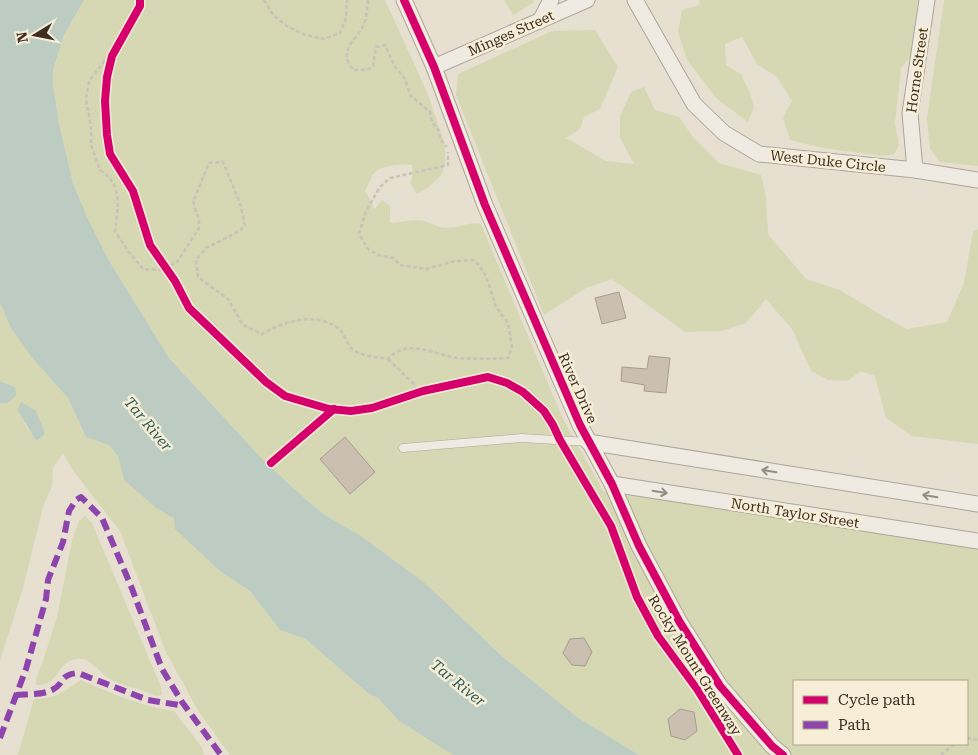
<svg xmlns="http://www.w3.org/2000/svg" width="978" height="755" font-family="'Roboto Serif',serif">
  <rect width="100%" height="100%" fill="#e7e0d1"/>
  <g fill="#d6d7b3" fill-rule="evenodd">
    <path d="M84,0H385L427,92L445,145V164L442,174L429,187L417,194L410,183L413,175L412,165C402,164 383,165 375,172C371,176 368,186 365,191L375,209L382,200L390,206V223C399,223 408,220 417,220C427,220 437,228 447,228C460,228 469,221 481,224L563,419L603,491L978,549V755H639L577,717L503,657L426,584L364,538L325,515L309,502L265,462L169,358L108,259L87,217L73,183L59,124L53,84V70L64,35ZM794,681H967V744H794Z"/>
    <path d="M504,0H534L533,3L513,15Z"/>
    <path d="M699,0H918L910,57L901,68L895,123L899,145L894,154L883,156L823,148L790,140L783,117L792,101L777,77L757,64L742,37L725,44L726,65L741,74L750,93L754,107L748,122L717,99L687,60L678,32L682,10L700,5Z"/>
    <path d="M944,0H978V166L940,162L930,149L927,118Z"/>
    <path d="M595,30L618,67L600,109L584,117L580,129L566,138L606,161L634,164L620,138V116L631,92L644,87L655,110L679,117L693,137L719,163L761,175L766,197L768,234L806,279L840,290L881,315L907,329L947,322L964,283L973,231L978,229V444L912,436L886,418L875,376L861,371L847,381L828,380L811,371L792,329L766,299L746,323L722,331L685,332L612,279L586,288L544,315L456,95L458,74L552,31Z"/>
    <path d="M0,299L34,360L68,398L86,437L109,445L118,456L124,480L156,508L175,518L221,572L250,591L280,630L306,638L369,694L378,698L399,721L453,755H230L197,709L165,650L120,531L74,472L63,453L53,468L52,486L43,507L23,588L0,661V403L3,404L7,383L0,381ZM24,423L42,426L45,434L36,441Z"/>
    <path d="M85,516L92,523L161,687L162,695L156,696C141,689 122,686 108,678C98,671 90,657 76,659C56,662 59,687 36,685V679L44,658L57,617L72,541L79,521Z"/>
    <path d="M81,680C110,693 143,707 174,711L201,746L204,755H18L34,699C55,699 64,692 81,680Z"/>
  </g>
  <g fill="#bcccc2">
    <path d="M0,0H84L64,35L53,70V84L59,124L73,183L87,217L108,259L169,358L265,462L309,502L325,515L364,538L426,584L503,657L577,717L639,755H453L399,721L378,698L369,694L306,639L280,630L250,591L221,572L175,529L174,518L156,508L124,480L118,456L109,445L86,437L68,398L34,360L11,328L0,302Z"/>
    <path d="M0,381L15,387L16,395C12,400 7,405 0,403Z"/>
    <path d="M21,402L36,411L45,434L36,441L18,410Z"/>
  </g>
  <g fill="#cbbfb2" stroke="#a89c90">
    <path d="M619,292L626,318L602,324L595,298Z"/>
    <path d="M649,356L670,358L666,393L644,391L645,385L621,381L622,367L647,369Z"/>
    <path d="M345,437L375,472L350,494L320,459Z"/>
    <path d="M584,638L592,652L585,666L572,665L563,653L570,639Z"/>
    <path d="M680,709L694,712L697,731L685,740L671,736L668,719Z"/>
  </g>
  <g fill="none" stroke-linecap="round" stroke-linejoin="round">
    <defs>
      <path id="lane" d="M403,448L522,438L588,442"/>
      <g id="street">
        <path d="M404,0L434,67L485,205L580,425L612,484L639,546L679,621L720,686L772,746L783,755"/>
        <path d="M635,0L694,104L724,133L759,154L915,170L978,180"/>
        <path d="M540,21L551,0"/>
        <path d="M434,67L587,0"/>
        <path d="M915,170L910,113L927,0"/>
        <path d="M588,442L978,504"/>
        <path d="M612,484L978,541"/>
      </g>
    </defs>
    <use href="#lane" stroke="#ada599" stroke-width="9"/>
    <use href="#street" stroke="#ada599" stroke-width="17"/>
    <g stroke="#c8c2b9" stroke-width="2.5" stroke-dasharray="4 2.5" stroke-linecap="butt">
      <path d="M138,0L140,6"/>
      <path d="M264,0L273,15L287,26L305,35L324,39L340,33L346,18L347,0"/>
      <path d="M368,0C367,8 367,17 364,24C356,42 337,49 353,70H367L373,66L376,47L385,45L394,65L405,79L410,95L430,112L432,122L439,131L440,139L447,147"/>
      <path d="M131,24L116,41L112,51L89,81L86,99L91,127V145L100,170C123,184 118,208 115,231L128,251L143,269L161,270L177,262L199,228V220L193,202L209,163L223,162L240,203L245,225L240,231L206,248L196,260L198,277L228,299L243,325L262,334C285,321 316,311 339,329C346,335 347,347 355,351C365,357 377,357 388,359C408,337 434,355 458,358C474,359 491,359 508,358L512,347L508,323L496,307L486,276L479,265L473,260L455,261L426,269L400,265L393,258L378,255L368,249L359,234L366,211L380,187L390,178L448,165V152"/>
      <path d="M388,359L414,384L416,394"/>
      <path d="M967,738L978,740"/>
      <path d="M941,755L954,744"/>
    </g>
    <use href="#lane" stroke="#efebe3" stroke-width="8"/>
    <use href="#street" stroke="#efebe3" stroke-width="15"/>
    <g stroke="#8e44ad" stroke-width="6" stroke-dasharray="12 6" stroke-linecap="butt">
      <path d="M16,695C27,694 42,695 52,690C66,683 58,675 78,673L148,700L185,706"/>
      <path d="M0,738L26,669L46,599L48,580L63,542L69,511L76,500L81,497L102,518L131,586L162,669L182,702L221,755"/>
    </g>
    <defs>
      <g id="cycleway">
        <path d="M140,0V6L112,56L107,77L105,101L107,135L110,154L133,191L150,245L175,281L189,308L266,382L285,396L329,409L351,411L372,408L423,391L488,377L507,383L523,392L544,411L553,425L560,440L611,526L637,597L658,636L697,689L738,755"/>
        <path d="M404,0L434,67L485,205L580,425L612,484L639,546L679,621L720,686L772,746L783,755"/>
        <path d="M271,463L334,409"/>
      </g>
    </defs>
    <use href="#cycleway" stroke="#f7eed8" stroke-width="11"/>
    <use href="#cycleway" stroke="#d6006c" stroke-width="8"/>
  </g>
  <defs><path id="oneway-shaft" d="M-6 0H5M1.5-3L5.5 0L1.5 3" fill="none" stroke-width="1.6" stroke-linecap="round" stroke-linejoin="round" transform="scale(1.25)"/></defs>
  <g stroke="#968c82">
    <use href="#oneway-shaft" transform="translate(769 471) rotate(-171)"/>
    <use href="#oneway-shaft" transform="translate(660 492) rotate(9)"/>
    <use href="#oneway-shaft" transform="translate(930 496) rotate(-171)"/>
  </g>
  <g text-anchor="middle" stroke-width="5" stroke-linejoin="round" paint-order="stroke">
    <g font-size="14" fill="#3d2e20" stroke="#f7eed8">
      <text transform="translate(511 33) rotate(-24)" y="5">Minges Street</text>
      <text transform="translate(917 70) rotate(-82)" y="5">Horne Street</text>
      <text transform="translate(828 161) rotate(6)" y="5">West Duke Circle</text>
      <text transform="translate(578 388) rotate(66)" y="5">River Drive</text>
      <text transform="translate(795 513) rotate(9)" y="5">North Taylor Street</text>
      <text transform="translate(695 665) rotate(58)" y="5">Rocky Mount Greenway</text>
    </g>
    <g font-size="15" font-style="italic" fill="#2f5d5a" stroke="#f7eed8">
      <text transform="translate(148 424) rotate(50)" y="5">Tar River</text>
      <text transform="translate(458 683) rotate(39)" y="5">Tar River</text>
    </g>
  </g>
  <rect x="793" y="680" width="175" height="65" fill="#f7eed8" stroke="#ada18e"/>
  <rect x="803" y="696" width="25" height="8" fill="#d6006c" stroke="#ada18e"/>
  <text x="838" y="705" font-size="15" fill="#3d2e20">Cycle path</text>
  <rect x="803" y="721" width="25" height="8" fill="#8e44ad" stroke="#ada18e"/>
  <text x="838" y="730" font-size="15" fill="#3d2e20">Path</text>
  <g transform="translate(35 35) rotate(260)" stroke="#f7eed8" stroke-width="4" paint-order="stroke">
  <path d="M0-4L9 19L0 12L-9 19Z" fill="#3d2e20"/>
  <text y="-8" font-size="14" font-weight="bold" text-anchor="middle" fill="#3d2e20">N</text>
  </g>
</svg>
